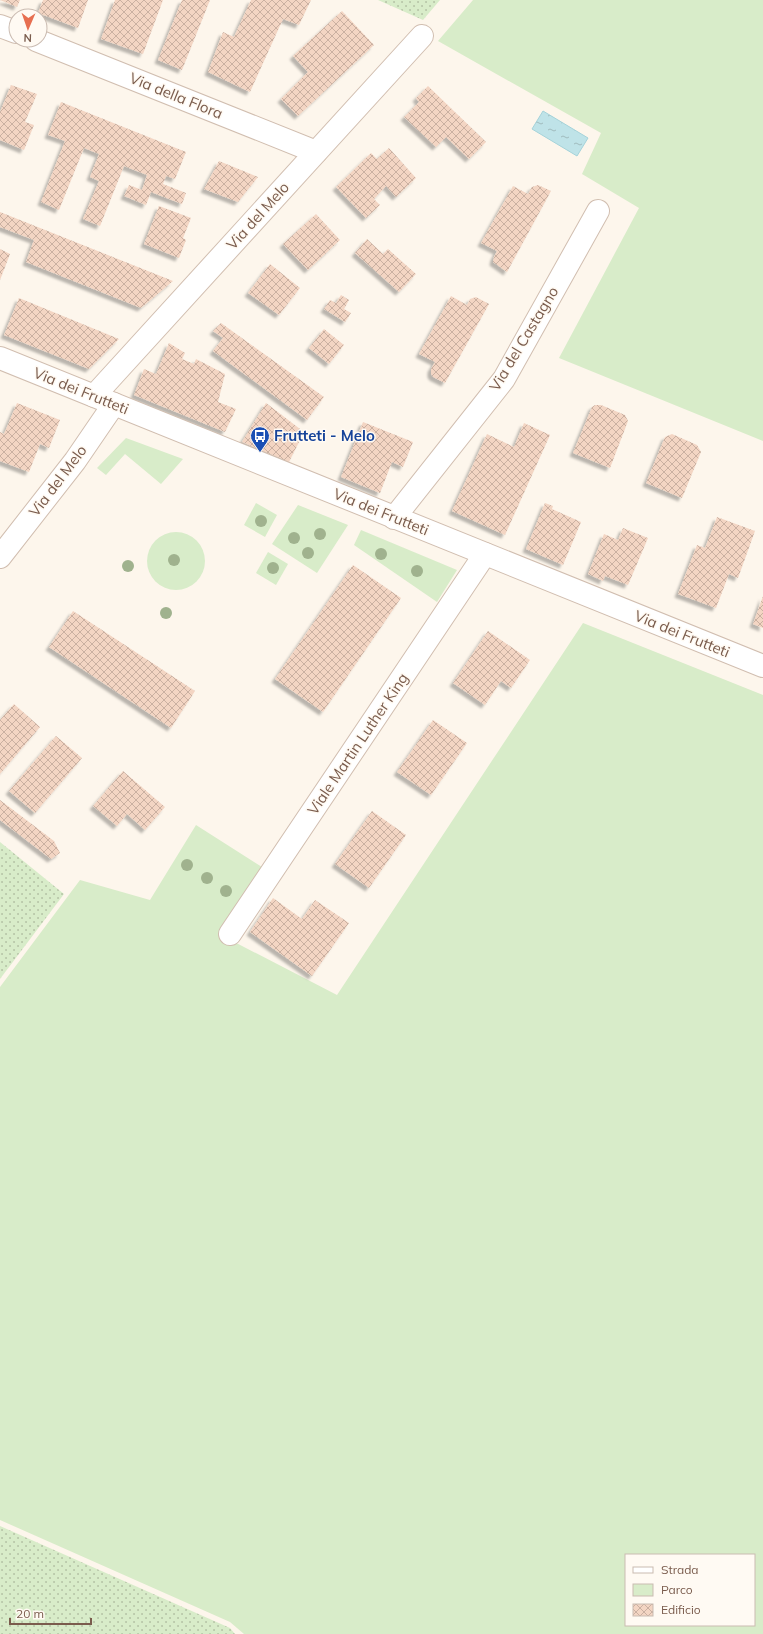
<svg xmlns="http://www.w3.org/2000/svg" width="763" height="1634" font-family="Mulish,sans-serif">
  <defs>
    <pattern id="garden-dots" width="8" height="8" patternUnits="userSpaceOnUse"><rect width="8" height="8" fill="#d8ecc9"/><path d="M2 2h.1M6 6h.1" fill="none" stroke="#b4c2a5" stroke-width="1.8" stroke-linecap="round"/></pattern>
    <pattern id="water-ripples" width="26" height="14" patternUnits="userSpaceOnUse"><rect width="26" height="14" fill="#bfe3e8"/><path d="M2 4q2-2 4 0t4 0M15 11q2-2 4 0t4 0" fill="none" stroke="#a0bbbe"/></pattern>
    <pattern id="building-cross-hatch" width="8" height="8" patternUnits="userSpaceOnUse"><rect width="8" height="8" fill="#f3d5c3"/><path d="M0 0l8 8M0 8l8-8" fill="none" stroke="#cab0a1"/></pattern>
    <filter id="shadow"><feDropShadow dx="-3.5" dy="3.5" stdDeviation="1" flood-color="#0004"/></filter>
  </defs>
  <rect width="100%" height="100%" fill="#fdf6ec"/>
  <g fill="#d8ecc9" fill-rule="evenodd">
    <path d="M473,0H763V441L559,358L639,208L582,174L601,133L438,41Z"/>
    <path d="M126,438L183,459L161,484L125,454L106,475L97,468Z"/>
    <path d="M256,503L277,515L265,537L244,525Z"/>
    <path d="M298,505L348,525L317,573L272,544Z"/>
    <path d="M361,530L457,570L437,602L354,545Z"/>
    <circle cx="176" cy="561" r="29"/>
    <path d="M268,552L288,564L276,585L256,573Z"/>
    <path d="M583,623L763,695V1634H244L230,1622L0,1520V987L80,880L150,900L196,825L262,867L219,934L337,995ZM626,1555H754V1625H626Z"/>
  </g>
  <g fill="url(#garden-dots)">
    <path d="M378,0H440L423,20Z"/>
    <path d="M0,842L64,894L0,979Z"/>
    <path d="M0,1526L230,1628L235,1634H0Z"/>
  </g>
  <path fill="url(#water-ripples)" stroke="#a5d3da" d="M543,111L588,138L577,156L532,129Z"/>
  <g fill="url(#building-cross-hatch)" filter="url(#shadow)">
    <path d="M0,0H20L17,7Z"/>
    <path d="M43,0H88L78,28L38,13Z"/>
    <path d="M115,0H163L143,54L101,39Z"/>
    <path d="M182,0H210L182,70L158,60Z"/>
    <path d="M251,0H311L299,25L283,19L250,92L208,72L223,32L234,37Z"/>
    <path d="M342,11L374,45L298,116L281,99L308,72L293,56Z"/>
    <path d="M11,85L37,94L25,122L34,125L24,150L0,140V112Z"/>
    <path d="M428,86L486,142L469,159L446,137L436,147L404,117L419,102L416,98Z"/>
    <path d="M61,102L186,152L175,179L166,176L163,184L186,193L182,204L151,192L146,205L124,196L129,185L142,190L147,175L124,166L100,226L83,219L99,181L90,177L99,154L84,148L59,210L41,202L65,141L48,135Z"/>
    <path d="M389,148L416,178L396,197L386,186L374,199L380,205L366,218L336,187L371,153L377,159Z"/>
    <path d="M219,161L258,177L238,202L204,189Z"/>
    <path d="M538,185L551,191L507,272L493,262L494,257L497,251L481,243L513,186L528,194L532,187Z"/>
    <path d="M159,206L191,218L183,238L186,240L179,258L144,244Z"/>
    <path d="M0,212L173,281L141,308L26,262L34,240L0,227Z"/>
    <path d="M316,214L340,240L308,270L283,244Z"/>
    <path d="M367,239L383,254L388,249L416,274L399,292L355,253Z"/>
    <path d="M0,249L10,254L0,280Z"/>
    <path d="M270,264L300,288L279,315L248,293Z"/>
    <path d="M341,295L349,300L344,309L351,313L345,322L324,309L330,300L336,303Z"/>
    <path d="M451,296L467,305L470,299L476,297L489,304L445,383L433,377L431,374V369L435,362L419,354Z"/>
    <path d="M19,298L119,339L89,369L4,335Z"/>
    <path d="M221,323L324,397L307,420L213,351L223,338L213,331Z"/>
    <path d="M324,329L344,345L329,364L309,348Z"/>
    <path d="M169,343L185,353L182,359L194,364L196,359L225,374L218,402L236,409L225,432L134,395L144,369L156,374Z"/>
    <path d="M17,403L60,420L49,448L40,444L29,472L0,461V432L4,434Z"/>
    <path d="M266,403L304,432L289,462L242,442Z"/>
    <path d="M595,405H601L625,415L628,421L610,468L573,453L592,407Z"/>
    <path d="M363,422L413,442L403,467L392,462L380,493L341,477Z"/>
    <path d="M524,423L550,435L505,535L452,511L487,434L514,447Z"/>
    <path d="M672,434L697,445L701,452L682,498L646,483L665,437Z"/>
    <path d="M545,503L553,506L552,509L581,522L563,565L526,549Z"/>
    <path d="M717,517L755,531L738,578L729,574L716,608L678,594L697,545L705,548Z"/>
    <path d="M623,528L648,538L628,585L605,576L603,581L588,574L604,534L618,540Z"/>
    <path d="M353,565L401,598L323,712L275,679Z"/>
    <path d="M763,596V628L753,624Z"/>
    <path d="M73,611L195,691L171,728L49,647Z"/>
    <path d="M488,631L530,660L511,688L501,681L485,705L453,683Z"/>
    <path d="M14,704L40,727L0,774V720Z"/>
    <path d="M433,720L467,743L431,795L397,772Z"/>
    <path d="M56,736L82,758L35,813L9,791Z"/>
    <path d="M123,771L165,807L145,830L127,814L117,826L93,806Z"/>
    <path d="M0,800L54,841L60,853L51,859L0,820Z"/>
    <path d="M372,811L406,835L369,888L335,864Z"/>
    <path d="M273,898L302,919L315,900L349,923L312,976L250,932Z"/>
  </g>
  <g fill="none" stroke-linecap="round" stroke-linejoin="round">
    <defs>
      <g id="street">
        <path d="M0,26L16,32"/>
        <path d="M36,40L316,152"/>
        <path d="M0,358L763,666"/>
        <path d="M94,396L422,36"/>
        <path d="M394,518L504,379L598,211"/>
        <path d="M0,557L75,461L114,404"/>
        <path d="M230,934L485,554"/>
      </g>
    </defs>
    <use href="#street" stroke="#d1beb0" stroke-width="24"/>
    <use href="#street" stroke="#fff" stroke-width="22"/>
  </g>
  <g fill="#a0b28e">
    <circle cx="261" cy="521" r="6"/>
    <circle cx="320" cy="534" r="6"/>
    <circle cx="294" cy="538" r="6"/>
    <circle cx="308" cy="553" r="6"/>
    <circle cx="381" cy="554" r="6"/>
    <circle cx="174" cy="560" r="6"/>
    <circle cx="128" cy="566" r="6"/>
    <circle cx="273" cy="568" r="6"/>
    <circle cx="417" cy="571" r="6"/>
    <circle cx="166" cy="613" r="6"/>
    <circle cx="187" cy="865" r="6"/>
    <circle cx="207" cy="878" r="6"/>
    <circle cx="226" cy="891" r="6"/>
  </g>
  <defs>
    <symbol id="bus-pin" viewBox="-11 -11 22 30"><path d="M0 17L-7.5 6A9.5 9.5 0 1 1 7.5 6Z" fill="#1a4fb4" stroke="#fffaf3"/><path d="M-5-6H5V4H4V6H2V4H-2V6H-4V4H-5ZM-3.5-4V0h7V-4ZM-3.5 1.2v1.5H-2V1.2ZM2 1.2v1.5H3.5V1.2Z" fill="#fff"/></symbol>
  </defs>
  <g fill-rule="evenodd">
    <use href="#bus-pin" x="249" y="425" width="22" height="30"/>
  </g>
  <g text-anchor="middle" stroke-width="3" stroke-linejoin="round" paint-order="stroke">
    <g font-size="15" fill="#7a5c4d" stroke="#fffaf3">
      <text transform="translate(176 96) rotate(22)" y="5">Via della Flora</text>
      <text transform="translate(258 216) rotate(-48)" y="5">Via del Melo</text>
      <text transform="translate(524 339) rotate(-59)" y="5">Via del Castagno</text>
      <text transform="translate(81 391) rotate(22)" y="5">Via dei Frutteti</text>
      <text transform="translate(58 481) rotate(-53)" y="5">Via del Melo</text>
      <text transform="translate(381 512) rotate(22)" y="5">Via dei Frutteti</text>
      <text transform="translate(682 634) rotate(22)" y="5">Via dei Frutteti</text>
      <text transform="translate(358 744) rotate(-56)" y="5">Viale Martin Luther King</text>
    </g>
    <g font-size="15" font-weight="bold" fill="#164399" stroke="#fffaf3" text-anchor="start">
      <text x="274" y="441">Frutteti - Melo</text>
    </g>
  </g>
  <rect x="625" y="1554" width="130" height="72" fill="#fffaf3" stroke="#cabbb1"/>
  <rect x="633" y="1567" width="20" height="6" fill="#ffffff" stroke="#cabbb1"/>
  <text x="661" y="1574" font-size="12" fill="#7a5c4d">Strada</text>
  <rect x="633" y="1584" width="20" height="12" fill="#d8ecc9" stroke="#cabbb1"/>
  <text x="661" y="1594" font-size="12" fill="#7a5c4d">Parco</text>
  <rect x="633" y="1604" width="20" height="12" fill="url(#building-cross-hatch)" stroke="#cabbb1"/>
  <text x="661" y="1614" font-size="12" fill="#7a5c4d">Edificio</text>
  <g transform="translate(28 28) rotate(182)"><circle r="19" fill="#fffaf3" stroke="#cabbb1"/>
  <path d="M0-3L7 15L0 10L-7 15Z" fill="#e76f51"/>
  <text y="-6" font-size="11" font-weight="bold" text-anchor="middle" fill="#7a5c4d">N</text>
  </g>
  <path d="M10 1618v6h81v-6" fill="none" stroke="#7a5c4d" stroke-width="2"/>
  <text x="16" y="1618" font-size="12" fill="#7a5c4d" stroke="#fffaf3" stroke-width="3" paint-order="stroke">20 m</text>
</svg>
